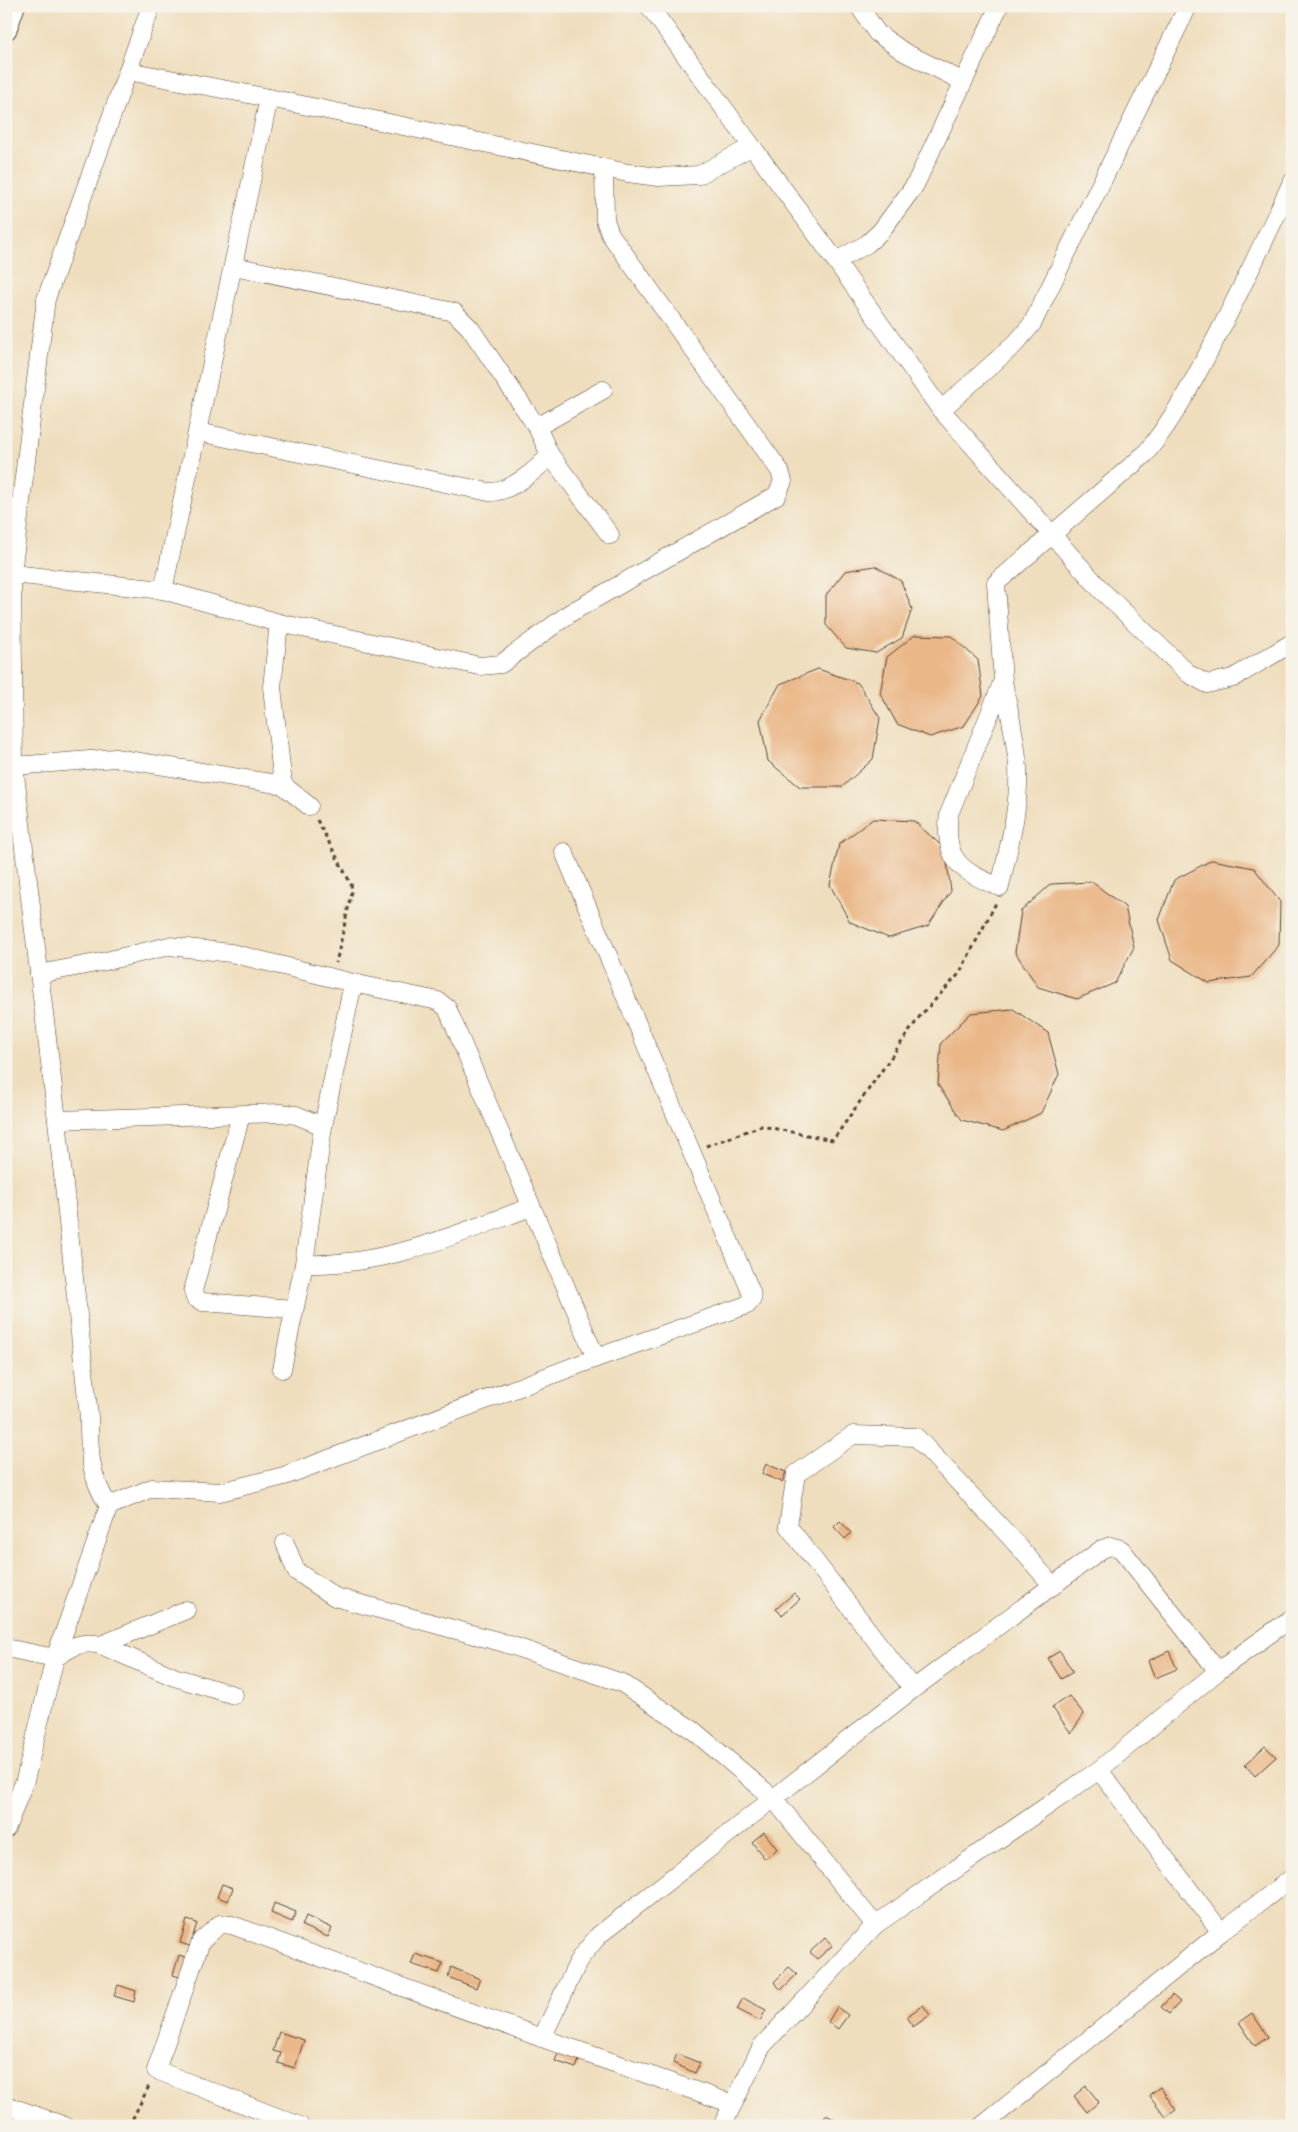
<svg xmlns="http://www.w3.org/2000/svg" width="1298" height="2132" font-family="'Sorts Mill Goudy',serif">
  <rect width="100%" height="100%" fill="#f7f3e8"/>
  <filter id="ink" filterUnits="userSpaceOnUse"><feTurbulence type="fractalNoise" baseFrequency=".02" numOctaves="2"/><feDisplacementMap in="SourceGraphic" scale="10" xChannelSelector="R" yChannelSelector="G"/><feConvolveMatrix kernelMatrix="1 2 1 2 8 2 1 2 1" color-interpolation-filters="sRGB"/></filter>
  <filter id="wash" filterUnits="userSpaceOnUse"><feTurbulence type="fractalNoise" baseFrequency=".0096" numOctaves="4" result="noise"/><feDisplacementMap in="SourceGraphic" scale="20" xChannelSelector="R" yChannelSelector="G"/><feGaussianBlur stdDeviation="1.12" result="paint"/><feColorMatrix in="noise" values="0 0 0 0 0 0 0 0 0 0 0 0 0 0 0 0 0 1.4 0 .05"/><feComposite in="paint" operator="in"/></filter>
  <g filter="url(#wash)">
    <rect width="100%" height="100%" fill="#efdebd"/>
    <g id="blocks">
      <g fill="#eab788">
        <path d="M875,566L901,581L912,609L902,638L876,653L846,648L826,625V595L845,571Z"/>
        <path d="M915,635L951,636L978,660L983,696L964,726L930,737L897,724L880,693L887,657Z"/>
        <path d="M818,669L858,683L880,718L873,759L842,787H800L768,761L760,720L780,684Z"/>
        <path d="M873,819L914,821L945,849L951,891L928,926L889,938L850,922L830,885L839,844Z"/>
        <path d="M1212,860L1254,868L1280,902L1279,945L1251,977L1209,983L1172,960L1159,920L1174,880Z"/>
        <path d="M1092,882L1125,907L1134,947L1115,983L1077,999L1038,987L1015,952L1021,911L1051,884Z"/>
        <path d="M1013,1009L1048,1033L1059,1074L1041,1113L1003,1131L962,1120L938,1085L941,1043L971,1013Z"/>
        <path d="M766,1464L786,1472L782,1482L762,1474Z"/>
        <path d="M840,1521L851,1533L845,1539L834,1527Z"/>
        <path d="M794,1593L800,1599L782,1615L776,1609Z"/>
        <path d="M1060,1651L1073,1672L1061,1679L1048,1658Z"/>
        <path d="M1169,1651L1177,1669L1155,1678L1148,1661Z"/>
        <path d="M1069,1696L1084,1714L1071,1733L1052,1707Z"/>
        <path d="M1265,1746L1276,1757L1255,1776L1245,1765Z"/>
        <path d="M764,1832L777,1849L765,1859L752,1842Z"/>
        <path d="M222,1884L233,1888L228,1901L217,1897Z"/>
        <path d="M274,1903L296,1912L292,1922L271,1913Z"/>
        <path d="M306,1916L332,1928L328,1937L302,1926Z"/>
        <path d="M187,1920L197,1923L190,1946L180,1943Z"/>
        <path d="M825,1938L832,1946L817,1959L810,1952Z"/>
        <path d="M415,1954L443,1963L439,1973L411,1964Z"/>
        <path d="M179,1955L188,1958L183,1978L173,1975Z"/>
        <path d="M451,1967L480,1979L476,1988L448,1977Z"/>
        <path d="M789,1967L797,1974L781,1990L774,1982Z"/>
        <path d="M118,1985L136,1991L134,2002L114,1996Z"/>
        <path d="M1172,1995L1180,2002L1169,2014L1161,2007Z"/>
        <path d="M743,1998L766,2010L760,2021L737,2009Z"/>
        <path d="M923,2005L930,2015L913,2027L906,2017Z"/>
        <path d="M837,2007L848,2015L838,2029L828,2022Z"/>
        <path d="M1252,2013L1268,2037L1255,2046L1239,2022Z"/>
        <path d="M279,2032L304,2040L295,2068L278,2063L281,2053L273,2051Z"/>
        <path d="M558,2053L579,2060L576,2068L555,2061Z"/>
        <path d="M677,2054L700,2063L695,2073L673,2063Z"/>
        <path d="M1086,2086L1099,2102L1087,2112L1074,2096Z"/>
        <path d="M1160,2087L1176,2110L1166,2117L1149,2095Z"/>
        <path d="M826,2115L837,2121L834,2126H821Z"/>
      </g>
    </g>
  </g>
  <g filter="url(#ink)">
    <use href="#blocks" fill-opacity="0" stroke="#564536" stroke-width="1"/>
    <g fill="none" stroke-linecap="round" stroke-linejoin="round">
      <defs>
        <g id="minor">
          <path d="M151,6L46,299L12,574L14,766L57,1120L89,1417C89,1451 89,1476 109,1506L152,1488L220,1492L284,1476L596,1358L747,1305L752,1299L751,1292L564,852"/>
          <path d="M649,6L836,261L941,410L1102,591L1189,674L1207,684L1233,678L1292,643"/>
          <path d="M859,6L877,33L904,52L962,81"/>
          <path d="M128,71L269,98L628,173L658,177L699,175L751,147"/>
          <path d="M836,261L867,244L881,231L915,185L999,6"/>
          <path d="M941,410L1016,343L1032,324L1188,6"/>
          <path d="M537,427L603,390"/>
          <path d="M198,432L489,492C509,493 537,470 550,455L537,427L470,328L454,312L234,266"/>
          <path d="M550,455L610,535"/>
          <path d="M12,574L163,590L279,623L480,666L501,664L570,613L777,495L783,481L780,471L610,234L605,220L604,169"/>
          <path d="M163,590L269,98"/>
          <path d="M279,623L272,687L283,785"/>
          <path d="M1003,681C1009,710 1016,739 1018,768C1020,808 1008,849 1000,887C960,871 943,860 949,814L1003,681L996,583L1145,454C1174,419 1194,380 1215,340C1242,288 1267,235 1292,182"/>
          <path d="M14,766L115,758L283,785L309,806"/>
          <path d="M39,974L106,961L169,946L231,953L353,983"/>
          <path d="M241,1115L193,1291L195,1298L203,1302L294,1309"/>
          <path d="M57,1120L281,1113L296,1115L323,1126"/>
          <path d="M304,1264C384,1267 457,1234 531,1207"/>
          <path d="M282,1369L304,1264L323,1126L353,983L438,1001L447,1008L596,1358"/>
          <path d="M285,1543L296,1571L335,1597L501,1642L622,1683L694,1731L773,1798L875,1925"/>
          <path d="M101,1645L186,1610"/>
          <path d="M6,1648L55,1658C71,1647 81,1640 101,1645L174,1677L234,1695"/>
          <path d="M913,1689L788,1526L796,1474L853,1435L916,1437L1011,1538L1053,1586"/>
          <path d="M1099,1770L1221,1932"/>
          <path d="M6,1829L25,1780L55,1658L109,1506"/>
          <path d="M542,2038L580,1958L599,1935L913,1689L1102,1549L1111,1546L1121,1549L1218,1671"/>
          <path d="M6,2105L65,2126"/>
          <path d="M300,2126L156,2070L201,1941L220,1924L232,1925L542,2038L733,2104"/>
          <path d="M722,2126L762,2046L875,1925L1099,1770L1218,1671L1292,1618"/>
          <path d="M982,2126L1221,1932L1292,1878"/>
        </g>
        <path id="major" d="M6,29L14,6"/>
      </defs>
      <use href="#minor" stroke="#564536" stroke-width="19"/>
      <use href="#major" stroke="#564536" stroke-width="23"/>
      <g stroke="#564536" stroke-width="3" stroke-dasharray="4 4" stroke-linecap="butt">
        <path d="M317,820L351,884L352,891L336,963"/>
        <path d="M706,1146L761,1126L833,1140L920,1016L959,974L996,903"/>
        <path d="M129,2126L150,2084"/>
      </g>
      <use href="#minor" stroke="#fff" stroke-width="18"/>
      <use href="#major" stroke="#fff" stroke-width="21"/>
    </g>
  </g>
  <rect width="1298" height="2132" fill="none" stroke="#f7f3e8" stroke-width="25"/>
</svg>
